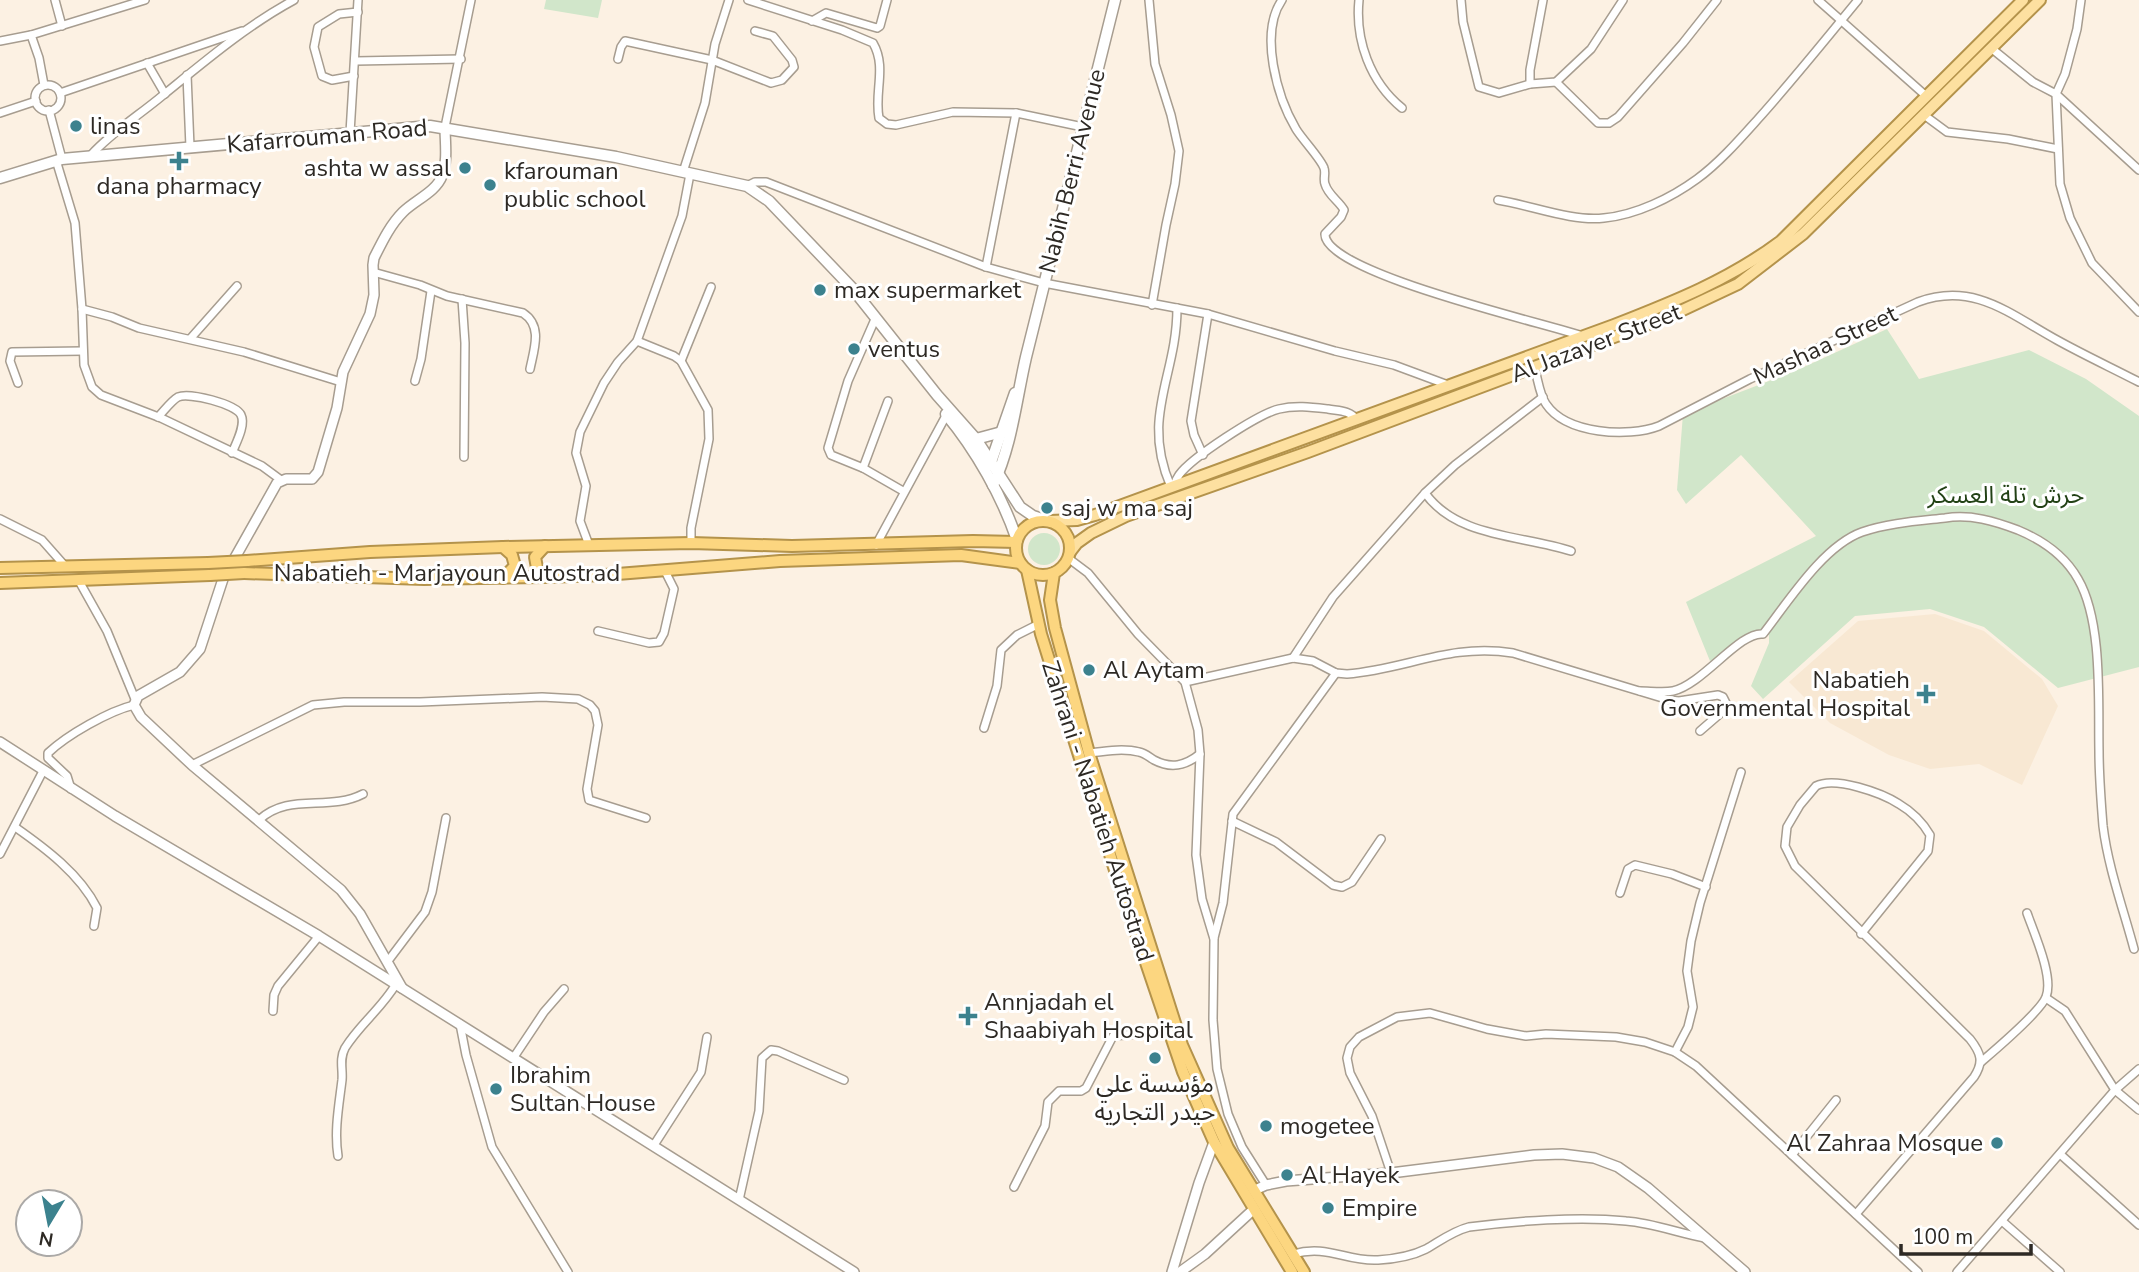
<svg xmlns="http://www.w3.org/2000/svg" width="2139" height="1272" font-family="'Nunito Sans','Noto Sans Arabic',sans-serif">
  <rect width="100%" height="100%" fill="#fcf1e3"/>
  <path fill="#f8e8d3" d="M1935,614L1984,631L2042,679L2058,706L2022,785L1979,764L1930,769L1889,755L1830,723L1789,682L1858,621Z"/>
  <g fill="#d1e6ca">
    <path d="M546,0H602L598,18L544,9Z"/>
    <path d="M1887,329L1919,379L2029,350L2086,379L2139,416V667L2058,688L1984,627L1930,609L1855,616L1763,699L1751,686L1769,643V635L1762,632L1710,661L1686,602L1816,536L1741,455L1686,504L1677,490L1683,414L1795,371Z"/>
    <circle cx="1044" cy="549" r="16"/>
  </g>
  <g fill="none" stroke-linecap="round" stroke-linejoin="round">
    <defs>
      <g id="minor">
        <path d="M55,0L62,26"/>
        <path d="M748,0L842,30L873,43C887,67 874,92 879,118L887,124L896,125L953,112L1016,113"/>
        <path d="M1149,0L1155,64L1171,115L1179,151L1175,184L1166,225L1152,305"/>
        <path d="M1282,0C1259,33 1277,97 1296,129C1302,139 1321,159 1324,168C1326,173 1323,179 1325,184C1328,195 1339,201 1344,210L1341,217L1325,234C1324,273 1545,323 1582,336"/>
        <path d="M1359,0C1355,40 1370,82 1402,108"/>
        <path d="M1461,0L1463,22L1479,87L1499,93L1530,84"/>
        <path d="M1543,0L1530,70V84L1556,82L1591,49L1623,0"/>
        <path d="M1818,0L1925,95"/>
        <path d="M2081,0L2077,29L2065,74L2056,94L2060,184L2070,218L2092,263L2139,312"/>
        <path d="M812,21L826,13L877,28L880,26L887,0"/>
        <path d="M31,35L39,58L44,85"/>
        <path d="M0,41L31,35L145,0"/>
        <path d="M1991,48L2033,82L2056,94L2139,170"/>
        <path d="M618,59L621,47L625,41L712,60L771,83L782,80L794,67L792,60L773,36L755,31"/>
        <path d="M356,61L461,59"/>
        <path d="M147,63L165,94"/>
        <path d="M187,75L190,147"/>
        <path d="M354,76L332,80L322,76L314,47L318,27L339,14L358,12"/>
        <path d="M1556,82L1598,123H1609L1618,117L1683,43L1717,0"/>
        <circle cx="48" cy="98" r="13"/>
        <path d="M60,93L242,31"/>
        <path d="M49,110L62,159"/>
        <path d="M0,113L36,101"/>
        <path d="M1924,115L1947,132L2008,139L2058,149"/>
        <path d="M445,127L471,0"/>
        <path d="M350,133L358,0"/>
        <path d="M91,155C112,132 138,116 162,96C204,62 246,26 294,0"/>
        <path d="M56,160L75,223L82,309L84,365L92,387L101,395L161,418L262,466L281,480"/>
        <path d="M683,172L705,103L715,44L729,0"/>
        <path d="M747,186L755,182H766L986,267L1044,283L1208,314L1335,351L1394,365L1448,385"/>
        <path d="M1498,200C1530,205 1572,222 1604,218C1636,215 1671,198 1697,179C1719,163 1740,139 1758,119C1793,80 1825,40 1858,0"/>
        <path d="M986,267L1016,113L1083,127"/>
        <path d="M373,272L420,285L447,296L523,313C543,326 534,349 530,369"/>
        <path d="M462,299L465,343L464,457"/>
        <path d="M82,309L112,317L139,328L244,352L341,382"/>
        <path d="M876,317L848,381L828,448L831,455L863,468L903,491"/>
        <path d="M190,339L237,286"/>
        <path d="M637,341L674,356L681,361L708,410L709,439L691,528V543"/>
        <path d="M681,361L711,287"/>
        <path d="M1534,367C1538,378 1539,394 1546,404C1566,434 1628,438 1659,426L1750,379L1918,302C1974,281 2011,315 2057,340C2084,355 2112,368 2139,382"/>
        <path d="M415,381L421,359L431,291"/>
        <path d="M18,383L10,361L12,352L83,351"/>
        <path d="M158,417C164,411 171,401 178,397C189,392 236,404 241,415C246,425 236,443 232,453"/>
        <path d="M1203,455L1194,435L1191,421L1208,314"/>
        <path d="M863,468L888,401"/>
        <path d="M1174,485C1175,482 1177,478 1179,475C1191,458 1258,414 1279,409C1295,405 1311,407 1328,409C1339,411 1350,410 1357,420"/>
        <path d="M1171,487C1140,416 1177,377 1177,308"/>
        <path d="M1425,493C1457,538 1522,535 1571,551"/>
        <path d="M0,519L42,540L65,566"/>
        <path d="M589,545L580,521L586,486L576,453L580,432L604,383L618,362L637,341L682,216L690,174"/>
        <path d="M876,545L948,412"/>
        <path d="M1068,558L1088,573L1138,634L1185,682L1198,730L1200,754L1196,855L1202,899L1214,939L1213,1020L1217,1069L1228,1114L1242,1147L1266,1185"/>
        <path d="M79,581L107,631L135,699"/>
        <path d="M598,631L649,643L659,642L664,633L674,589L665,571"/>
        <path d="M1293,658L1333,597L1425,493L1455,465L1543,397"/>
        <path d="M1185,682L1293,658L1313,661L1336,673L1347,674C1407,669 1450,643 1513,653L1669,700L1679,701L1718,695L1723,697L1726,703L1722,712L1700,731"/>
        <path d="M1640,691C1650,691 1663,693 1673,691C1702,685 1740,631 1763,634C1788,602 1823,546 1862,532C1888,523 1918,521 1945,518C1971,514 1994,521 2018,530C2042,540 2065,556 2078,579C2103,622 2098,702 2099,751C2099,776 2101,801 2103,826C2108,867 2123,908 2134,949"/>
        <path d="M984,728L997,686L1001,650L1017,635L1039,624"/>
        <path d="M1089,753C1105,751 1124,748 1139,752C1145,753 1149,757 1154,760C1171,769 1185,766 1200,754"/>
        <path d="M192,765L313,705L344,702H420L542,697L578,699L590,705L595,711L598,725L587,789L589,800L646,818"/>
        <path d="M71,789L67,776L48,758V753C67,735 109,711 134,705"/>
        <path d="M259,820C289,792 328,812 363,794"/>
        <path d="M1232,821L1276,842L1333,885L1342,887L1352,882L1381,839"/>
        <path d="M15,827C45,848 80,874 97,908L94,926"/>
        <path d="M0,854L43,771"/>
        <path d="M1620,893L1628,869L1635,865L1672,874L1706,887"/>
        <path d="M1214,938L1223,903L1233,814L1336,673"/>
        <path d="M388,961L425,912L432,892L446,818"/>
        <path d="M2046,998L2065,1011L2115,1090L2139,1110"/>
        <path d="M273,1011L274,995L278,986L319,936"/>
        <path d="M460,1024L466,1055L492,1147L568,1272"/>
        <path d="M1675,1052L1688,1027L1693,1007L1687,971L1691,941L1700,903L1741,772"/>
        <path d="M514,1057L544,1012L564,989"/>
        <path d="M1981,1062C1995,1050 2040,1012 2046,997C2054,977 2034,933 2027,913"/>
        <path d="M654,1145L701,1072L707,1037"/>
        <path d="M2060,1154L2139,1225"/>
        <path d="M1792,1155L1836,1100"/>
        <path d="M338,1156C334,1131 339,1105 342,1080C343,1069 339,1059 345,1048C359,1025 382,1008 396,984"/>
        <path d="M1391,1173L1372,1116L1350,1073L1347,1058L1350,1047L1359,1037L1397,1017L1430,1013L1487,1029L1526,1036L1546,1034L1616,1037L1645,1042L1675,1052L1696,1066L1918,1272"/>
        <path d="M1014,1187L1045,1126L1048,1102L1059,1091H1081L1086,1088L1113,1036L1169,1031"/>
        <path d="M739,1200L759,1111L762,1058L771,1050L778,1051L844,1080"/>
        <path d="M1856,1214L1974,1077C1984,1062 1981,1053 1970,1039L1795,866L1785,846L1787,827L1800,805L1816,786C1835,776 1882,793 1899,804C1911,811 1923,823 1930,835L1928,851L1861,934"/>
        <path d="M2002,1221L2060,1272"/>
        <path d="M1293,1254C1328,1244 1346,1262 1378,1260C1394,1259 1412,1256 1426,1249C1440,1241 1453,1231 1469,1227C1515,1221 1579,1216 1626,1221C1653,1223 1678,1233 1705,1238"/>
        <path d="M1957,1272L2115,1090L2139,1069"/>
      </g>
      <g id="tertiary">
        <path d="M0,742L115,816L319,936L854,1272"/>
        <path d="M402,988L360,914L341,890L192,765L141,717L134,705L138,696L180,672L200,649L223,579L277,483L286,479H312L318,472L337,408L343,372L370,314L374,295L373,265L374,258C382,242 390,225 403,212C415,200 436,192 442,176C448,161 445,142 445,127"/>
        <path d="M1255,1190L1266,1185L1286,1181L1391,1173L1534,1155L1562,1154L1594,1158L1618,1167L1648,1188L1745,1272"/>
        <path d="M1172,1272L1199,1183L1214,1142"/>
        <path d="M1180,1272L1205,1254L1254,1209"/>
      </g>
      <g id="secondary">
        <path d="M0,178L62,159L430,126L616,157L747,186L769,201L852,288L937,395L976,439L1020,507L1033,516L1045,520"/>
        <path d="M946,414C976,450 1002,496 1017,540"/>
        <path d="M976,439L1002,432"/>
        <path d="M990,465L1015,393"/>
        <path d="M993,485C1012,445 1016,400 1026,357L1115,0"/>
      </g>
      <g id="primary">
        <path d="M1050,521L1077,520L1095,515L1614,325C1673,302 1729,280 1781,241L2023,0"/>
        <path d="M1070,552L1077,543L1091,533L1126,516L1308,452L1670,316L1738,284L1803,234L2040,0"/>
      </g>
      <g id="trunk">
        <circle cx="1043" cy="548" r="27"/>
        <path d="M247,561L370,552L503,547L691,543L792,546L973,541L1016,542"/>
        <path d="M0,568L208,563"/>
        <path d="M1027,570L1041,634L1118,880L1183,1072L1214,1142L1292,1272"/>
        <path d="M244,573L424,579L543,577L605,575L780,561L961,555L1020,563"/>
        <path d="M1054,573L1050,600L1055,628L1089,753L1182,1045L1228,1148L1304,1272"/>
        <path d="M543,577L537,568L535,557L545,546"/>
        <path d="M503,578L515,566L512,555L503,547"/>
        <path d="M0,583L210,575"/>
      </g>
    </defs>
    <use href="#minor" stroke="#a79d90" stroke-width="10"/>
    <use href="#tertiary" stroke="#a79d90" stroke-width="12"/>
    <use href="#secondary" stroke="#a79d90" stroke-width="13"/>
    <use href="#primary" stroke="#b4934b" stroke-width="14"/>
    <use href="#trunk" stroke="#b4934b" stroke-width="14"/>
    <use href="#minor" stroke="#fff" stroke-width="7"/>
    <use href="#tertiary" stroke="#fff" stroke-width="9"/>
    <use href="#secondary" stroke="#fff" stroke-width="10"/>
    <use href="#primary" stroke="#fde0a0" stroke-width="10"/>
    <use href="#trunk" stroke="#fcd680" stroke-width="10"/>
    <defs>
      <g id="trunk-bridge">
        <path d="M208,563L247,561"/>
        <path d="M210,575L244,573"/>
      </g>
    </defs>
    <use href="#trunk-bridge" stroke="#b4934b" stroke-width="14" stroke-linecap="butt"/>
    <use href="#trunk-bridge" stroke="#fcd680" stroke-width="10"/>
  </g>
  <g fill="#3c828e" stroke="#fff" stroke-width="2.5">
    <circle cx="76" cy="126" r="7"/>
    <path d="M175.5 150.5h7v7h7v7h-7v7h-7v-7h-7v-7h7z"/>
    <circle cx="465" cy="168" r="7"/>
    <circle cx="490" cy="185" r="7"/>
    <circle cx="820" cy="290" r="7"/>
    <circle cx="854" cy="349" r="7"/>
    <circle cx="1047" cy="508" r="7"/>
    <circle cx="1089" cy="670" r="7"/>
    <path d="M1922.5 683.5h7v7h7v7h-7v7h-7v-7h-7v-7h7z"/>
    <path d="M964.5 1005.5h7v7h7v7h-7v7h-7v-7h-7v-7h7z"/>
    <circle cx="1155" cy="1058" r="7"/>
    <circle cx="496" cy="1089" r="7"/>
    <circle cx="1266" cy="1126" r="7"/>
    <circle cx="1997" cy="1143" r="7"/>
    <circle cx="1287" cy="1175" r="7"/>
    <circle cx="1328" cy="1208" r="7"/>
  </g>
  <g text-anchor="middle" stroke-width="6" stroke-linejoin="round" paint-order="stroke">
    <g font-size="24" fill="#2d2924" stroke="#fff" text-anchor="start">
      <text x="90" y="134">linas</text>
      <text x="451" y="176" text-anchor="end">ashta w assal</text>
      <text x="504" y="179">kfarouman<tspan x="504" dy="28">public school</tspan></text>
      <text x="179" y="194" text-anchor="middle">dana pharmacy</text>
      <text x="834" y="298">max supermarket</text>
      <text x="868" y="357">ventus</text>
      <text x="1061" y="516">saj w ma saj</text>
      <text x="1103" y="678">Al Aytam</text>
      <text x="1910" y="688" text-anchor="end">Nabatieh<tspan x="1910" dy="28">Governmental Hospital</tspan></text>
      <text x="984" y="1010">Annjadah el<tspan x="984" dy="28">Shaabiyah Hospital</tspan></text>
      <text x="510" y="1083">Ibrahim<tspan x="510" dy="28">Sultan House</tspan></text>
      <text x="1155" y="1092" text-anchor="middle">مؤسسة علي<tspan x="1155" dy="28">حيدر التجاريه</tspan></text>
      <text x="1280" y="1134">mogetee</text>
      <text x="1983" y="1151" text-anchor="end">Al Zahraa Mosque</text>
      <text x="1301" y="1183">Al Hayek</text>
      <text x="1342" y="1216">Empire</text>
    </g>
    <g font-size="24" fill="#2d2924" stroke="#fff">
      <text transform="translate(327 136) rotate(-5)" y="8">Kafarrouman Road</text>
      <text transform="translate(1072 171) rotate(-76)" y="8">Nabih Berri Avenue</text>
      <text transform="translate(1596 343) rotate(-21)" y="8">Al Jazayer Street</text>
      <text transform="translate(1825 345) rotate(-25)" y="8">Mashaa Street</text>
      <text x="447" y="581">Nabatieh - Marjayoun Autostrad</text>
      <text transform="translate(1098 811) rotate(72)" y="8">Zahrani - Nabatieh Autostrad</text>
    </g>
    <g font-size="24" fill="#224115" stroke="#fff">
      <text x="2006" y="503">حرش تلة العسكر</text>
    </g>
  </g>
  <g transform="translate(49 1223) rotate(190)"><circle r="33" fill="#ffffff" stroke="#aba9a7" stroke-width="2"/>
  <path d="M0-5L12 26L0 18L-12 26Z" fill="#3c828e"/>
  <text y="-10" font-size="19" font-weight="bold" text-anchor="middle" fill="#2d2924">N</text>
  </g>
  <path d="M1901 1244v10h130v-10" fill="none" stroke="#2d2924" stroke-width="3.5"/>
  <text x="1912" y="1244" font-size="21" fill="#2d2924" stroke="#ffffff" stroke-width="5" paint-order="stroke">100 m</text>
</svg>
